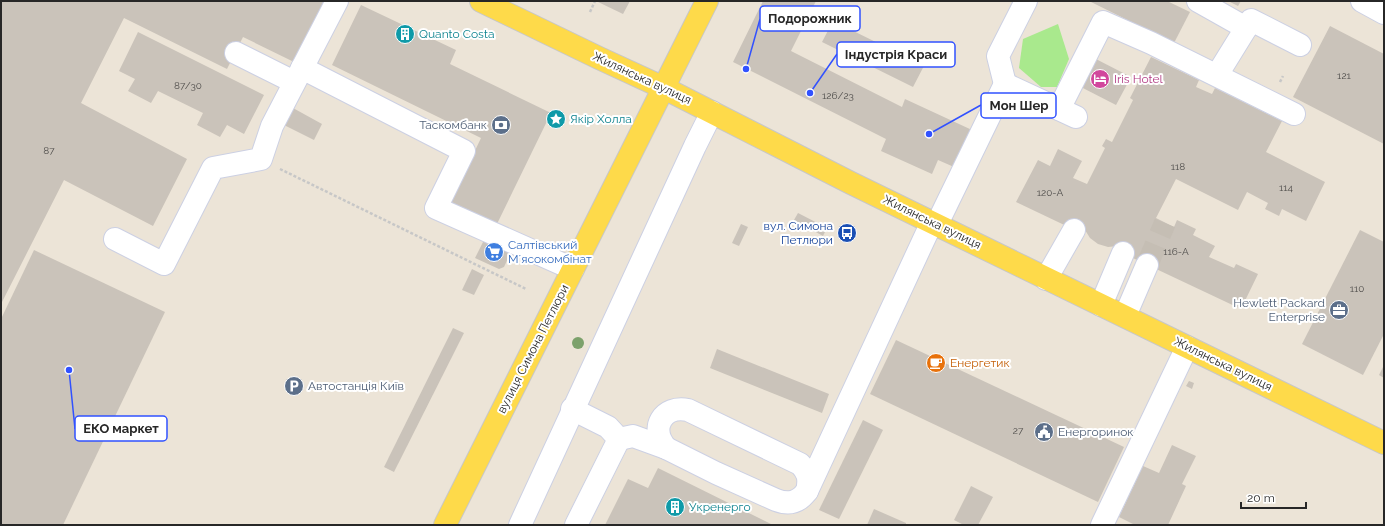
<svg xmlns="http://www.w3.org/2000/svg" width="1385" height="526" font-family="Raleway,sans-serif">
  <rect width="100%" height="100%" fill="#ece4d7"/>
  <path fill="#a9e98d" d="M1058,24L1069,59L1057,87H1041L1019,68L1023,39Z"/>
  <g fill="#cac3ba">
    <path d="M1,1H324L294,62L243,37L227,69L124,18L81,103L187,159L153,226L64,180L1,304Z"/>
    <path d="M596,1H630L623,14Z"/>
    <path d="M763,1H816L791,51L902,107L905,99L972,130L954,167L938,160L932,174L881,151L886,139L733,62Z"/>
    <path d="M1089,1H1167L1190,12L1174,43Z"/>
    <path d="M1228,1H1241L1238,6Z"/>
    <path d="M361,5L456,50L450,64L551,113L496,226L450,203L481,138L332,65Z"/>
    <path d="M833,21L890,49L892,45L926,62L913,87L822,42Z"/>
    <path d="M1330,26L1384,54V144L1293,97Z"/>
    <path d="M138,32L264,95L244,134L227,125L220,137L197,125L203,113L158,91L151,103L128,91L135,79L119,71Z"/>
    <path d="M1092,57L1131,77L1116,105L1077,85Z"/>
    <path d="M1151,57L1199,80L1196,87L1212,94L1215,88L1282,121L1266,152L1325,182L1306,221L1282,209L1279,216L1265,209L1268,203L1247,192L1238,210L1176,179L1156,218L1174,227L1177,220L1196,229L1193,235L1215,246L1209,257L1234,268L1236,264L1258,274L1241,309L1118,251V246L1108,247L1098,244L1090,238L1085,230L1079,232L1016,202L1038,160L1050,166L1058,149L1082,161L1073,178L1087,184L1105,148L1102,146L1106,139L1112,142L1133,100L1130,98Z"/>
    <path d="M293,108L322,124L314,140L284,125Z"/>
    <path d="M798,213L827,228L823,236L794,220Z"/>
    <path d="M741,224L748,227L739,246L732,243Z"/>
    <path d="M1360,230L1384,242V334L1363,375L1302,344Z"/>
    <path d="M485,238L508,249L510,254L504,267L499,269L475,258Z"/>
    <path d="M34,250L165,312L63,525H1V319Z"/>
    <path d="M472,269L484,275L474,295L462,290Z"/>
    <path d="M453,328L464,333L394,472L384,467Z"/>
    <path d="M896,340L1124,447L1098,502L870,394Z"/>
    <path d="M717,349L829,394L822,413L710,368Z"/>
    <path d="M1384,365V378L1379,375Z"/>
    <path d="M1189,381L1194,383L1192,389L1186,386Z"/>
    <path d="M863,420L883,430L839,519L819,510Z"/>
    <path d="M1172,445L1196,456L1182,484L1186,486L1168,525H1135L1119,517L1143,466L1159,473Z"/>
    <path d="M658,468L773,525H605L628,479L648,488Z"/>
    <path d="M971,486L993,497L978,525H964L954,520Z"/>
    <path d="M874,509L906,523V525H867Z"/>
  </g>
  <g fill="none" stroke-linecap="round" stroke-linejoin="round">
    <path stroke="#c5beb4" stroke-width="22" stroke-dasharray="22 11" stroke-linecap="butt" d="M1147,265L1165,223"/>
    <defs>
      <g id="minor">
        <path d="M1198,1L1246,28"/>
        <path d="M1362,1L1384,13"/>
        <path d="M236,53L294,82"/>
        <path d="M302,68L464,151L436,208L573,269"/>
        <path d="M1217,75L1251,20L1300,45"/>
        <path d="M1005,84L998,56L1026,1"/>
        <path d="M1059,109L1103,22L1151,43L1294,114"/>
        <path d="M937,224L1005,84L1076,117"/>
        <path d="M115,239L164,264L213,168L261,159L272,126L337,1"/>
        <path d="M1046,279L1074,230"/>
        <path d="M1101,305L1123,253"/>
        <path d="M1125,316L1147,265"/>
        <path d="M572,409L608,427L619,439L576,525"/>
        <path d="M619,439L633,436L666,448L716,473L776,500C789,505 799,502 807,491L932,222"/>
        <path d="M666,448C649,428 663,405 688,410L800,464C808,472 810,479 807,491"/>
        <path d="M520,525L695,146L712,112"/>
        <path d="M1102,525L1187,347"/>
      </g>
      <g id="major">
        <path d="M481,1L599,58L664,88L851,183L1384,443"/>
        <path d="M445,525L707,1"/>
      </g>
    </defs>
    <use href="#minor" stroke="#ccd0e3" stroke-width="24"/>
    <use href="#major" stroke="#c7c7c7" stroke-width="24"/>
    <g stroke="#c7c7c7" stroke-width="2.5" stroke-dasharray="3 2" stroke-linecap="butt">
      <path d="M590,12L595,1"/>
      <path d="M1280,82L1283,76"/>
      <path d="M280,169L526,289"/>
    </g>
    <use href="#minor" stroke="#fff" stroke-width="22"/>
    <use href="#major" stroke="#feda4a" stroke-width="22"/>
  </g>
  <circle fill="#7ca16b" cx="578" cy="343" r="6"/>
  <defs>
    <symbol id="building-disc" viewBox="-11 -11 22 22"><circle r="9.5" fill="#0f9aa8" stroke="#fff"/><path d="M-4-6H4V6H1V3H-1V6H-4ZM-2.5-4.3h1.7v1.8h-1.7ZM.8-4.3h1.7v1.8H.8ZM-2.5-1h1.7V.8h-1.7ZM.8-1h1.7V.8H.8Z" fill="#fff"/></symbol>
    <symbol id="hotel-disc" viewBox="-11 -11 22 22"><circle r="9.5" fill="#d1479c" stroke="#fff"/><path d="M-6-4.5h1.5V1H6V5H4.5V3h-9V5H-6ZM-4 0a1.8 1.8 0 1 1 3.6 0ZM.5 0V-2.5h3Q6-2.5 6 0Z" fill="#fff"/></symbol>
    <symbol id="sight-disc" viewBox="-11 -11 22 22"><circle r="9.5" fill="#0f9aa8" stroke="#fff"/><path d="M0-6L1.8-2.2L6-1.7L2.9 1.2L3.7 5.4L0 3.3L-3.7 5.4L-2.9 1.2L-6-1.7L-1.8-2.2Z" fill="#fff"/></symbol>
    <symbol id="bank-disc" viewBox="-11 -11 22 22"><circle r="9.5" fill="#5c6f8a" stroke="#fff"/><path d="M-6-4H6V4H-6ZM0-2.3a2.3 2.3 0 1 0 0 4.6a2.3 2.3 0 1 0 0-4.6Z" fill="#fff"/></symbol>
    <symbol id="bus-disc" viewBox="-11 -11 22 22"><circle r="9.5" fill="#1a4fb4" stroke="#fff"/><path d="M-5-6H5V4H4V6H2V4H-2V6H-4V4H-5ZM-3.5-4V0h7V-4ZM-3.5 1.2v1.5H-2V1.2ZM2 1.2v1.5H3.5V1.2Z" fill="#fff"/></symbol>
    <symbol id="supermarket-disc" viewBox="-11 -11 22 22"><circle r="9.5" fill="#3f7fe0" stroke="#fff"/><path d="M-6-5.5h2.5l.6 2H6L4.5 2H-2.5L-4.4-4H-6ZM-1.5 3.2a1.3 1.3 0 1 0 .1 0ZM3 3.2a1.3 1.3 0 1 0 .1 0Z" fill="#fff"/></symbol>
    <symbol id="office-disc" viewBox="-11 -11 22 22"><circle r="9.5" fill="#5c6f8a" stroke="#fff"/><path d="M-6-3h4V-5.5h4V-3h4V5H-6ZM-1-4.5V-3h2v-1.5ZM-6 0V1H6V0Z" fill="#fff"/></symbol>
    <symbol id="cafe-disc" viewBox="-11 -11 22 22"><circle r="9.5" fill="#e8710a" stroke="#fff"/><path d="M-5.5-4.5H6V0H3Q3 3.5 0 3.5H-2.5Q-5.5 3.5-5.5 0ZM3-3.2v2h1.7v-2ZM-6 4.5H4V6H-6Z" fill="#fff"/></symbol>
    <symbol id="parking-disc" viewBox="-11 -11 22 22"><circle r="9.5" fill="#5c6f8a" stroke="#fff"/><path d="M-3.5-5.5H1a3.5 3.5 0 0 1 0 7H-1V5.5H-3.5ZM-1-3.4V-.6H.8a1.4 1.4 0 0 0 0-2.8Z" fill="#fff"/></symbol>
    <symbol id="civic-disc" viewBox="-11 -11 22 22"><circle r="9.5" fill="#5c6f8a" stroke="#fff"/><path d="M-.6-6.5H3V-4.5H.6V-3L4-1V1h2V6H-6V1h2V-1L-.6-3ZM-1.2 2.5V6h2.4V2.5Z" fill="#fff"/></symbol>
  </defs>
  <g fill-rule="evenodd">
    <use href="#building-disc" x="394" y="23" width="22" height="22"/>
    <use href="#hotel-disc" x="1089" y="68" width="22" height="22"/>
    <use href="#sight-disc" x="545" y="108" width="22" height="22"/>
    <use href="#bank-disc" x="490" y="114" width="22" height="22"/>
    <use href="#bus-disc" x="836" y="222" width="22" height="22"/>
    <use href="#supermarket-disc" x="483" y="241" width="22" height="22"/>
    <use href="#office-disc" x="1328" y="299" width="22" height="22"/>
    <use href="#cafe-disc" x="925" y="352" width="22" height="22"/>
    <use href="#parking-disc" x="283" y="375" width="22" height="22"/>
    <use href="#civic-disc" x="1033" y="421" width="22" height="22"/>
    <use href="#building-disc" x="664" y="496" width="22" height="22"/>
  </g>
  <g text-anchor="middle" stroke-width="4" stroke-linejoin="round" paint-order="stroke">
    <g font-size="10" fill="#504e4c">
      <text x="1344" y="79">121</text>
      <text x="188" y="89">87/30</text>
      <text x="838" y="99">126/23</text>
      <text x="49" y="154">87</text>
      <text x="1178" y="170">118</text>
      <text x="1286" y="191">114</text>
      <text x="1050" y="196">120-А</text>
      <text x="1176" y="255">116-А</text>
      <text x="1357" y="292">110</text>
      <text x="1018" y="434">27</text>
    </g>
    <g font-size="12" fill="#0d838f" stroke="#fff" text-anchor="start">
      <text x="419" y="38">Quanto Costa</text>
      <text x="570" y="123">Якір Холла</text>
      <text x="689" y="511">Укренерго</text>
    </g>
    <g font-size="12" fill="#272727" stroke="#fff">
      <text transform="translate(642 78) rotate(25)" y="4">Жилянська вулиця</text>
      <text transform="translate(932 222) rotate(26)" y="4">Жилянська вулиця</text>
      <text transform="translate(533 349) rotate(-63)" y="4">вулиця Симона Петлюри</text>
      <text transform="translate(1223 364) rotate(26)" y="4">Жилянська вулиця</text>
    </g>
    <g font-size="12" fill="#b23c85" stroke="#fff" text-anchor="start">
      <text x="1114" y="83">Iris Hotel</text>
    </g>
    <g font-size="12" fill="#4e5e75" stroke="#fff" text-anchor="end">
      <text x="487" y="129">Таскомбанк</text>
      <text x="1325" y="307">Hewlett Packard<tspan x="1325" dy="14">Enterprise</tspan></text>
      <text x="308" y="390" text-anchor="start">Автостанція Київ</text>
      <text x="1058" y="436" text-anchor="start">Енергоринок</text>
    </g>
    <g font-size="12" fill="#164399" stroke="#fff" text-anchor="end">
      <text x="833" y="230">вул. Симона<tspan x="833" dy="14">Петлюри</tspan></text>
    </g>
    <g font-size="12" fill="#366cbe" stroke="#fff" text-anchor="start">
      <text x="508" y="249">Салтівський<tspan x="508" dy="14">Мʼясокомбінат</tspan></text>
    </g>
    <g font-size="12" fill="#c56008" stroke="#fff" text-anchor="start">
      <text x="950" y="367">Енергетик</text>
    </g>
  </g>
  <path fill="none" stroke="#3151ff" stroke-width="1.5" d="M746 69L760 19M810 93L837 54M929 134L981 105M69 370L75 429"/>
  <g fill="#3151ff" stroke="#fff" stroke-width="1.5">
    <circle cx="746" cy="69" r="4"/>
    <circle cx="810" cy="93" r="4"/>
    <circle cx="929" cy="134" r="4"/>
    <circle cx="69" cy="370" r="4"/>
  </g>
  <g fill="#fff" stroke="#3151ff" stroke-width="1.5">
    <rect x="760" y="6" width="100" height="25" rx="4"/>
    <rect x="837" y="42" width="118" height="25" rx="4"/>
    <rect x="981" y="93" width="75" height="25" rx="4"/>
    <rect x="75" y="416" width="92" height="25" rx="4"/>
  </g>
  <g font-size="13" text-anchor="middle" font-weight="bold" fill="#272727">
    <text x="810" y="23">Подорожник</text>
    <text x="896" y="59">Індустрія Краси</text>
    <text x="1019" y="110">Мон Шер</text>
    <text x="121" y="433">ЕКО маркет</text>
  </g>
  <rect width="1385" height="526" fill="none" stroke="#272727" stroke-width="4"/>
  <path d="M1241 502v6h65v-6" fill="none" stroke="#272727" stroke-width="2"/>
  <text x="1247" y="502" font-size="12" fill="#272727" stroke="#ffffff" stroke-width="3" paint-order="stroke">20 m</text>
</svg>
